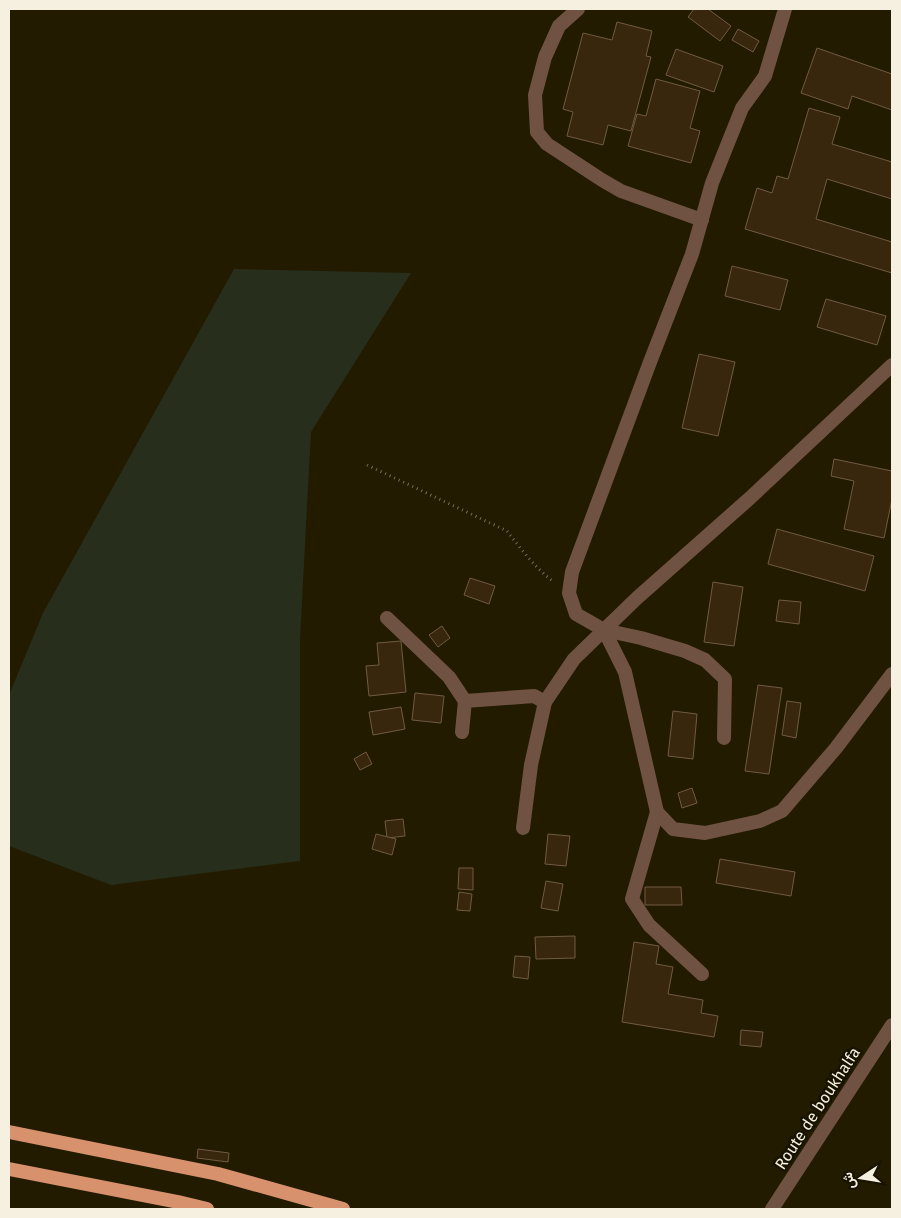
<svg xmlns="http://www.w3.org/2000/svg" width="901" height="1218" font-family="'Fira Sans',Vazirmatn,sans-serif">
  <rect width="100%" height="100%" fill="#221b00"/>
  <path fill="#282e1c" d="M234,269L411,273L311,432L300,639V861L111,885L9,846V695L43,613Z"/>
  <g fill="#38260d" stroke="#705b41">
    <path d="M694,9H708L731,26L720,41L688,17Z"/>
    <path d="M617,22L652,31L646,56L651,57L631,131L608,125L603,145L567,136L573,112L563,109L583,33L612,40Z"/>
    <path d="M738,29L759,41L753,52L732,40Z"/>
    <path d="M817,48L892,74V110L852,96L848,109L801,93Z"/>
    <path d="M676,49L723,66L714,92L666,75Z"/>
    <path d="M656,79L700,91L690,128L700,131L691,163L628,146L637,114L646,116Z"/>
    <path d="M809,108L840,117L832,144L892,162V199L827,179L816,219L892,242V273L745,229L757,188L772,193L777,176L788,179Z"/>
    <path d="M732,266L788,280L780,310L725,296Z"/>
    <path d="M826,299L886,316L877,345L817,327Z"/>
    <path d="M699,354L735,362L718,436L682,428Z"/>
    <path d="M834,459L892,471V499L884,538L844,529L854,481L831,476Z"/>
    <path d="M777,529L874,556L865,591L768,564Z"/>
    <path d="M470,578L495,586L489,604L464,595Z"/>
    <path d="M713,582L743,587L734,646L704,642Z"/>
    <path d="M779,600L801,602L799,624L776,621Z"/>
    <path d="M442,626L450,638L438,647L429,635Z"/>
    <path d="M401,641L406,692L369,696L366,666L379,665L377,643Z"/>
    <path d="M758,685L782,688L769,774L745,771Z"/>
    <path d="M415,693L444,696L441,723L412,720Z"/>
    <path d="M787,701L801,703L796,738L782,735Z"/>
    <path d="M401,707L405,729L373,735L369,712Z"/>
    <path d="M673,711L697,714L693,759L668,756Z"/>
    <path d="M366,752L372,764L360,770L354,759Z"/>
    <path d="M692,788L697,803L682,808L678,793Z"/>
    <path d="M403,819L405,836L387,838L385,821Z"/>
    <path d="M376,834L396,839L392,855L372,849Z"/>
    <path d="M548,834L570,836L566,866L545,864Z"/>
    <path d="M720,859L795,872L791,896L716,883Z"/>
    <path d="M459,868H473V890L458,889Z"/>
    <path d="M546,881L563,884L558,911L541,908Z"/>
    <path d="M645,887H681L682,905H645Z"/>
    <path d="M459,892L472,894L470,911L457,910Z"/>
    <path d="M575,936V958L536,959L535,937Z"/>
    <path d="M634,942L659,946L656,964L673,967L668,994L703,1000L701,1013L718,1016L714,1037L622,1022Z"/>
    <path d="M515,956L530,957L528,979L513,977Z"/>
    <path d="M741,1030L763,1032L761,1047L740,1045Z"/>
    <path d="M198,1149L229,1153L228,1162L197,1158Z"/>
  </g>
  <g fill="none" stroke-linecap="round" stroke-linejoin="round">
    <path stroke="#746e57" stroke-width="3" stroke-dasharray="1 4" stroke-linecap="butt" d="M367,465L507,531C521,549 536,569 554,582"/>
    <g stroke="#705242" stroke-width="14">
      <path d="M578,9L559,26L545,57L535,95L537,132L547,144L602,180L621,191L702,220"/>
      <path d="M387,618L449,677L465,701"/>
      <path d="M604,630L641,638L685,651L705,660L725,679L724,738"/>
      <path d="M462,732L465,701L534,696L545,702"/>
      <path d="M657,812L673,829L705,833L760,821L782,811L836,748L892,674"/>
      <path d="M523,828L531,765L545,702L574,659L637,598L750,498L892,365"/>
      <path d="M702,974L649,925L632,899L657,812L625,672L604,630L576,614L569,593L572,572L650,362L692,254L712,183L742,108L765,76L785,9"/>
    </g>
    <path stroke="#705242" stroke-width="14" d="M772,1209L892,1025"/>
    <g stroke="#d7926d" stroke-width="14">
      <path d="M9,1132L218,1174L343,1209"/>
      <path d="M9,1169L178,1202L207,1209"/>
    </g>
  </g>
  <g text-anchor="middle" stroke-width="5" stroke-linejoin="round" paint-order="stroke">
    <g font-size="16" fill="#f5f0df" stroke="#181200">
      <text transform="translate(817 1108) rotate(-57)" y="6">Route de boukhalfa</text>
    </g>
  </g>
  <rect width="901" height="1218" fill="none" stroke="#f5f0df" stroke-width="20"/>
  <g transform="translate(861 1178) rotate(258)" stroke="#181200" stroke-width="4" paint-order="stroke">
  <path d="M0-4L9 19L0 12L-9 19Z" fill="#f5f0df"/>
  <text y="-8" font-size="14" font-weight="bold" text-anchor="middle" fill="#f5f0df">ش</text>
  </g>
</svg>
